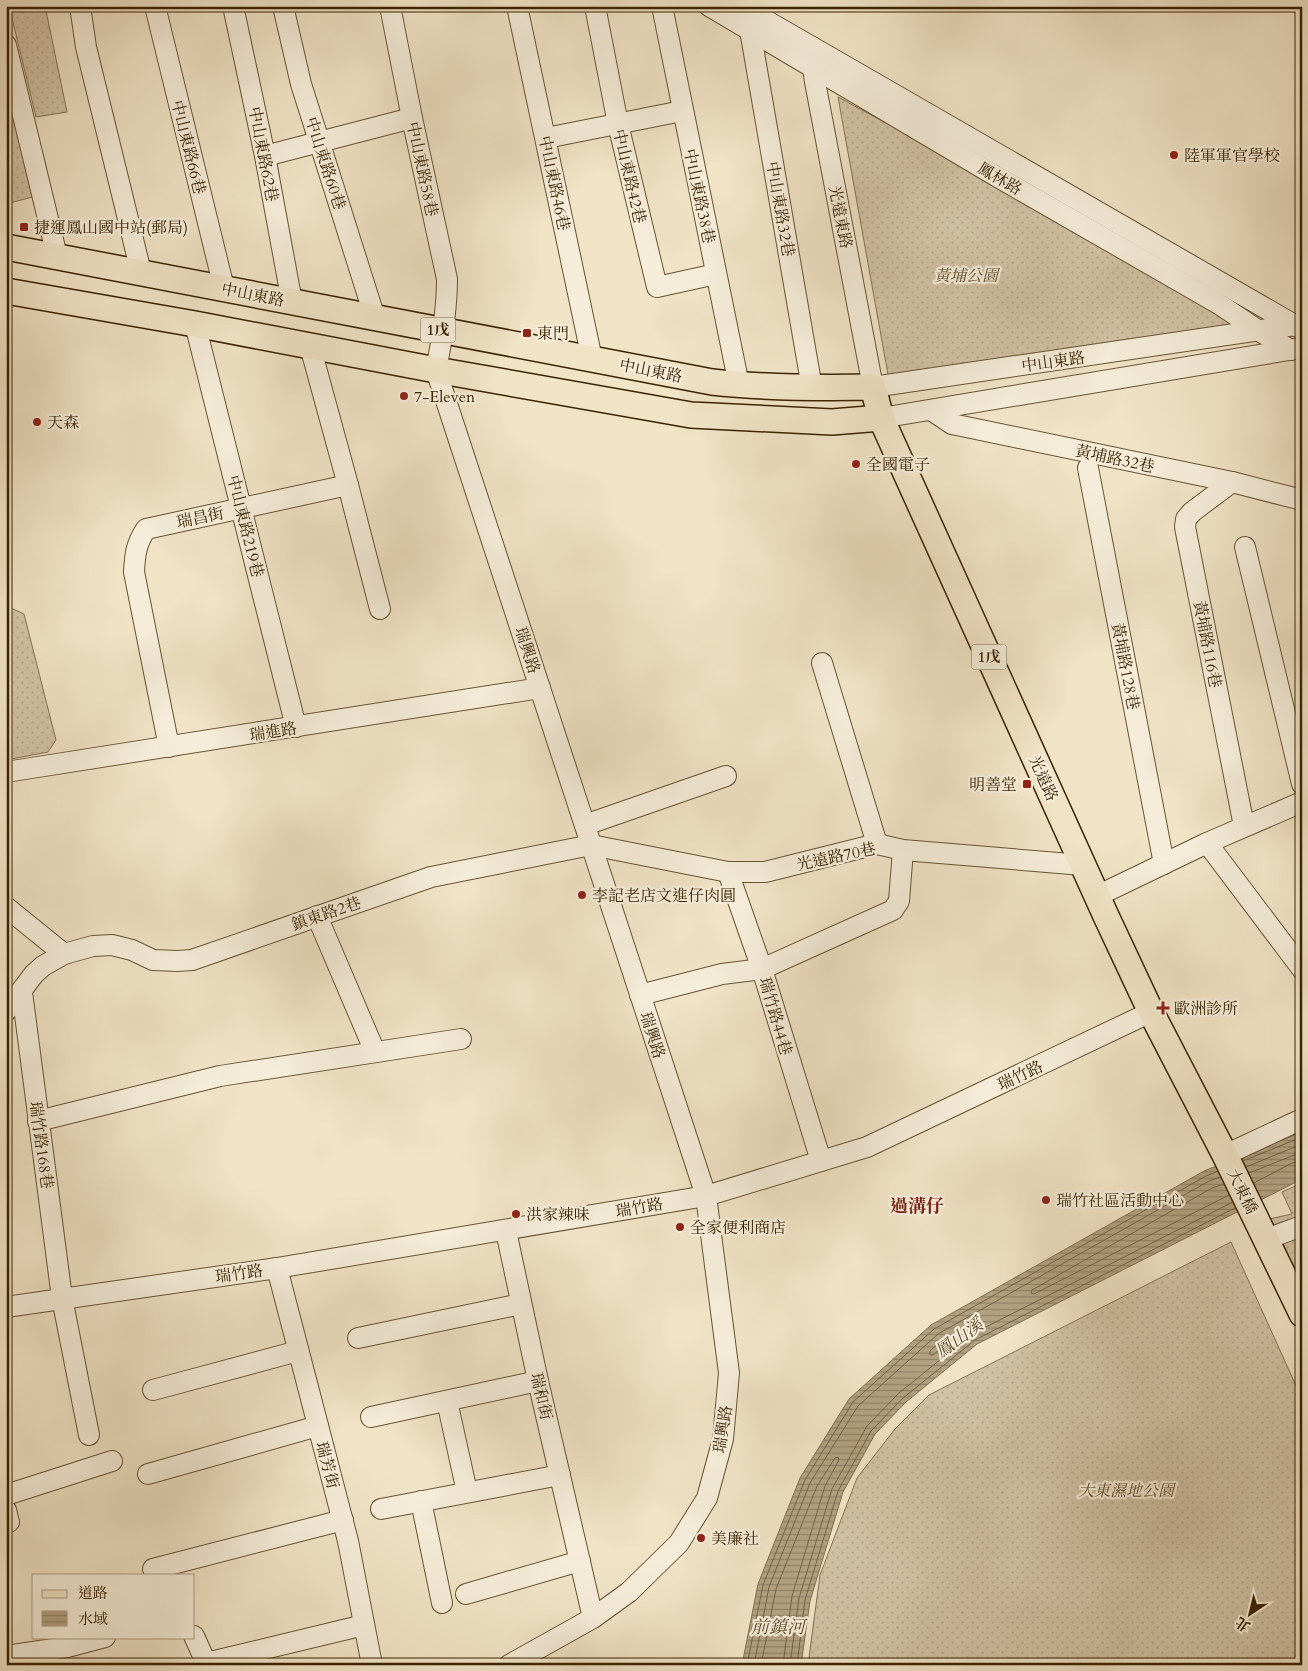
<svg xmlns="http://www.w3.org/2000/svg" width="1308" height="1671" font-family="Cardo,'Noto Serif TC',serif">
  <defs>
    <pattern id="grass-dots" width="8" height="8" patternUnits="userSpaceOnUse" patternTransform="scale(1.25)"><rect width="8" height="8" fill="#d1c2a5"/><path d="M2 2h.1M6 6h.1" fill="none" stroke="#b4a68c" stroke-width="1.8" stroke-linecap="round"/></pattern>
    <pattern id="water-rules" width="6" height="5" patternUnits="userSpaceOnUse" patternTransform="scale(1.25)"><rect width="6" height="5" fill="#b2a283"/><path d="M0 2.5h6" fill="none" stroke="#928469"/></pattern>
  </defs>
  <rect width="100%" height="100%" fill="#f0e3c6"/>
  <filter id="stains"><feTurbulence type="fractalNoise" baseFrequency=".004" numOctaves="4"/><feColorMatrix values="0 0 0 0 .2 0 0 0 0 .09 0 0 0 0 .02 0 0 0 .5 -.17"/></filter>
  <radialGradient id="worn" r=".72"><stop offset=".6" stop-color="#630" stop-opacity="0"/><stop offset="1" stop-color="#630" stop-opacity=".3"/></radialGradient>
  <g fill="url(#grass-dots)" stroke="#867253">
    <path d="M9,6H45L67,112L36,117Z"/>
    <path d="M6,79L36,196L6,204Z"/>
    <path d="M838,97L1219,304L1259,331L889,380Z"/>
    <path d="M6,609H13L24,614L56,740L48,752L6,760Z"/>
    <path d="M1302,1183V1286L1269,1219L1292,1214L1282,1192Z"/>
    <path d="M1231,1242L1302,1399V1665H808L820,1575L857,1478L895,1429L929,1395Z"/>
  </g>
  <path fill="url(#water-rules)" stroke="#826f4f" d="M1302,1132V1179L977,1344L906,1402L875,1434L843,1492L810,1601L801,1665H742L758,1584L800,1478L849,1399L931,1325L1204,1171Z"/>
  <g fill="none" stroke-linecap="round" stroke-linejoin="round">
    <g stroke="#766242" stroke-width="1">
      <path d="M1243,1161L1302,1137"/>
      <path d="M1246,1167L1302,1144"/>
      <path d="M1249,1173L1302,1152"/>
      <path d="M1254,1183L1292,1163L1302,1161"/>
      <path d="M1224,1184L1212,1188L1032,1290L1031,1293L1034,1294L1229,1195"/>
      <path d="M950,1336L953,1337L952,1340L933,1355H930V1351L942,1340Z"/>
      <path d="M747,1665L763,1585L805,1480L853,1402L934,1329L1206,1176L1218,1171"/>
      <path d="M754,1665L769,1587L810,1483L858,1406L938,1334L1209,1181L1220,1177"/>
      <path d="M761,1665L776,1589L817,1486L835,1458L838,1457L839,1460L825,1486L792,1596L783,1665"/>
      <path d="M790,1665L799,1598L832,1489L867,1426L899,1393L972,1334L1233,1202"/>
      <path d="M797,1665L805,1600L838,1491L871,1431L903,1398L975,1340L1235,1208"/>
    </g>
    <defs>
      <g id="minor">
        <path d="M80,6L86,47L141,272"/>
        <path d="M155,6L224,288"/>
        <path d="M233,6L265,156L292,302"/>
        <path d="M283,6L301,84L375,318"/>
        <path d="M390,6L412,118L447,279C447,310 442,340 436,370L706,1196L729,1373L723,1439L707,1498L679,1543L629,1592L593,1618L509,1665"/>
        <path d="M517,6L592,359"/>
        <path d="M595,6L618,124L657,287L716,274"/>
        <path d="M662,6L739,385"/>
        <path d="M709,6L996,176L1219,304L1259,331L1291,350"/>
        <path d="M741,6L1298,327"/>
        <path d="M750,30L812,388"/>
        <path d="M6,45L57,256"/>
        <path d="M812,47L813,68L815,82L873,387L1302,324"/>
        <path d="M546,138L682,111"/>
        <path d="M265,156L412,118"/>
        <path d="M195,324L296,727"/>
        <path d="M310,346L348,485L380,609"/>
        <path d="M931,410L952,424L1232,482L1302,500"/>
        <path d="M881,418L1295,349"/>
        <path d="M1088,468L1164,864"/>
        <path d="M1232,482L1192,512L1186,519L1185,527L1244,826"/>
        <path d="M1245,547L1302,784"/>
        <path d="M822,663L877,844"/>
        <path d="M169,747L134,572C135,554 136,544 146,529L348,485"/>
        <path d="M6,772L540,688"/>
        <path d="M585,825L726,776"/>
        <path d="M1207,843L1302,969"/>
        <path d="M728,872L762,969L821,1161"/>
        <path d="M1097,896L1207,843L1302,802"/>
        <path d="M6,907L64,954"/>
        <path d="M317,916L375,1052"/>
        <path d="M22,992L62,1298L89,1435"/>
        <path d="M640,995L722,974L762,969L893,910L899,901L903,850"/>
        <path d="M6,1011L34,974L43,966L64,954L93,946L112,945L132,950L153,960L177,961L192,960L431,877L591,845L728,872H765L877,844L903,850L1083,865"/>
        <path d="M38,1121L220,1076L461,1039"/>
        <path d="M1225,1155L1302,1119"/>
        <path d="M506,1231L538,1381L593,1618"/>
        <path d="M1266,1239L1302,1226"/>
        <path d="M277,1268L348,1541L372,1665"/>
        <path d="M6,1307L277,1268L706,1196L867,1147L1151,1012"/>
        <path d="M358,1338L521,1304"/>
        <path d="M153,1390L298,1351"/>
        <path d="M447,1401L467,1492"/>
        <path d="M371,1417L538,1381"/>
        <path d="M148,1474L318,1426"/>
        <path d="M6,1495L112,1461"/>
        <path d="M421,1501L442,1603"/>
        <path d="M381,1509L560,1475"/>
        <path d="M6,1510L9,1522L6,1523"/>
        <path d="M153,1569L343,1520"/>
        <path d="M466,1594L580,1561"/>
        <path d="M194,1636L207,1665"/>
        <path d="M6,1656L67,1647L105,1637"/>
        <path d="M206,1663L364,1625"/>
      </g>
      <g id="major">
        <path d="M6,247L712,382C765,388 819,388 873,387L881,418L1106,916L1151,1012L1225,1155L1302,1314"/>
        <path d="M6,291L195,324L436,370L691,415L832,422L881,418"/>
      </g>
    </defs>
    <use href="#minor" stroke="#685332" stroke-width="22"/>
    <use href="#major" stroke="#3b2301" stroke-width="28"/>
    <use href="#minor" stroke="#f5edda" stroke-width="20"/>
    <use href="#major" stroke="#f0e3c6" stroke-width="25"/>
  </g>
  <g fill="#8f2418" stroke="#f5edda" stroke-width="2">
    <circle cx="1174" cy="155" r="5"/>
    <rect x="19" y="222" width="10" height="10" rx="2.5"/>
    <rect x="522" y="328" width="10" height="10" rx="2.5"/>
    <circle cx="404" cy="396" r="5"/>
    <circle cx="37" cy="422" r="5"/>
    <circle cx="856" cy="464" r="5"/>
    <rect x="1022" y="779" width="10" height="10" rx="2.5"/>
    <circle cx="582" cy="895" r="5"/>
    <path d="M1160.5 1000.5h5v5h5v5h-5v5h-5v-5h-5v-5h5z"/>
    <circle cx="1046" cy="1200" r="5"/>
    <circle cx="516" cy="1214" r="5"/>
    <circle cx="680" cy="1227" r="5"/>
    <circle cx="701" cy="1538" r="5"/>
  </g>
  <g text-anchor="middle" stroke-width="4.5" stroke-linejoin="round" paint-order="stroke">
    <g fill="#f5edda" stroke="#736042" stroke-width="1">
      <rect x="420.5" y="317.5" width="35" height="25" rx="4"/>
      <rect x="971.5" y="644.5" width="35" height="25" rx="4"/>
    </g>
    <g font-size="15" font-weight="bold" fill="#3b2301">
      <text x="438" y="335">1戊</text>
      <text x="989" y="662">1戊</text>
    </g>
    <g font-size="16" fill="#3b2301" stroke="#f5edda">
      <text transform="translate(189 147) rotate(76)" y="6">中山東路66巷</text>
      <text transform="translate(264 154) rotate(79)" y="6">中山東路62巷</text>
      <text transform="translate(326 163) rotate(72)" y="6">中山東路60巷</text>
      <text transform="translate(423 169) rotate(78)" y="6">中山東路58巷</text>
      <text transform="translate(630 176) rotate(77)" y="6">中山東路42巷</text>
      <text transform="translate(1000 178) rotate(30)" y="6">鳳林路</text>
      <text transform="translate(555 183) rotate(78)" y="6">中山東路46巷</text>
      <text transform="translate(700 196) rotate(78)" y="6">中山東路38巷</text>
      <text transform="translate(781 209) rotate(80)" y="6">中山東路32巷</text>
      <text transform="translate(841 217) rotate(79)" y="6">光遠東路</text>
      <text transform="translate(253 294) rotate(11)" y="6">中山東路</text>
      <text transform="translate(1053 361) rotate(-8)" y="6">中山東路</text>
      <text transform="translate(651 370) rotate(11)" y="6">中山東路</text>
      <text transform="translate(1115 458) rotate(12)" y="6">黃埔路32巷</text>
      <text transform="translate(200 517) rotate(-12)" y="6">瑞昌街</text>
      <text transform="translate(246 526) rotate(76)" y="6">中山東路219巷</text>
      <text transform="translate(1208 644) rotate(79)" y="6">黃埔路116巷</text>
      <text transform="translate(528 650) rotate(72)" y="6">瑞興路</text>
      <text transform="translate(1126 666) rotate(79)" y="6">黃埔路128巷</text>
      <text transform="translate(273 731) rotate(-9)" y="6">瑞進路</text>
      <text transform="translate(1044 778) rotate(66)" y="6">光遠路</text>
      <text transform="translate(836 856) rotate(-12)" y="6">光遠路70巷</text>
      <text transform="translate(326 913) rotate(-19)" y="6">鎮東路2巷</text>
      <text transform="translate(776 1016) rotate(74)" y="6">瑞竹路44巷</text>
      <text transform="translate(653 1035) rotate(72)" y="6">瑞興路</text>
      <text transform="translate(1020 1075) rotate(-25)" y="6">瑞竹路</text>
      <text transform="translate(42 1145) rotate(82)" y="6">瑞竹路168巷</text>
      <text transform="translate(1243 1191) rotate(64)" y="6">大東橋</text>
      <text transform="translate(639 1207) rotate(-10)" y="6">瑞竹路</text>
      <text transform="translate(239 1273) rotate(-8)" y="6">瑞竹路</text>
      <text transform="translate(542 1396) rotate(77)" y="6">瑞和街</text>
      <text transform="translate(722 1429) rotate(-81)" y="6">瑞興路</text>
      <text transform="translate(328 1465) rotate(75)" y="6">瑞芳街</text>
    </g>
    <g font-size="16" fill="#3b2301" stroke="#f5edda" text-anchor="start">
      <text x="1184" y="161">陸軍軍官學校</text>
      <text x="34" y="233">捷運鳳山國中站(郵局)</text>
      <text x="537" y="339">東門</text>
      <text x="414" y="402">7-Eleven</text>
      <text x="47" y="428">天森</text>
      <text x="866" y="470">全國電子</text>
      <text x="1017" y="790" text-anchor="end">明善堂</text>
      <text x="592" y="901">李記老店文進仔肉圓</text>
      <text x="1174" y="1014">歐洲診所</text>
      <text x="1056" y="1206">瑞竹社區活動中心</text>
      <text x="526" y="1220">洪家辣味</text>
      <text x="690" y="1233">全家便利商店</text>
      <text x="711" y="1544">美廉社</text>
    </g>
    <g font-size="16" font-style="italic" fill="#604b2a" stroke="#f5edda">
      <text x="966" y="281">黃埔公園</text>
      <text x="1126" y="1496">大東濕地公園</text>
    </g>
    <g font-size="18" font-weight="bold" fill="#7a1f14" stroke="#f5edda">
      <text x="917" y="1212">過溝仔</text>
    </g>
    <g font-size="18" font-style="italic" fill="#654f2e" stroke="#f5edda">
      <text transform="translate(959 1338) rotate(-36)" y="6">鳳山溪</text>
      <text x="778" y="1633">前鎮河</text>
    </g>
  </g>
  <rect width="1308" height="1671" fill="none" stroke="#f0e3c6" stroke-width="25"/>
  <rect x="8" y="8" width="1293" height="1656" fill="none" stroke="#3b2301" stroke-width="2.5"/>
  <rect x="12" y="12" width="1283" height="1646" fill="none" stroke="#3b2301"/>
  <rect x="32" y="1574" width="162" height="65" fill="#f5edda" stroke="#ab9c83"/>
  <rect x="42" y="1590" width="25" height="8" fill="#f0e3c6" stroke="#ab9c83"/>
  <text x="78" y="1598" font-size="15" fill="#3b2301">道路</text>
  <rect x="42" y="1611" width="25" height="15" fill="url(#water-rules)" stroke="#ab9c83"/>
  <text x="78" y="1624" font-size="15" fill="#3b2301">水域</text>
  <g transform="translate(1250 1614) rotate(215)" stroke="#f5edda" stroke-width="4" paint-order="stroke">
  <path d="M0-4L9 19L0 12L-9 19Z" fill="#3b2301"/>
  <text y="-8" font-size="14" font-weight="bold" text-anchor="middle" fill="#3b2301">北</text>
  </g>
  <rect width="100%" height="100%" filter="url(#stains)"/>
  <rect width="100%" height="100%" fill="url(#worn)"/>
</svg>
